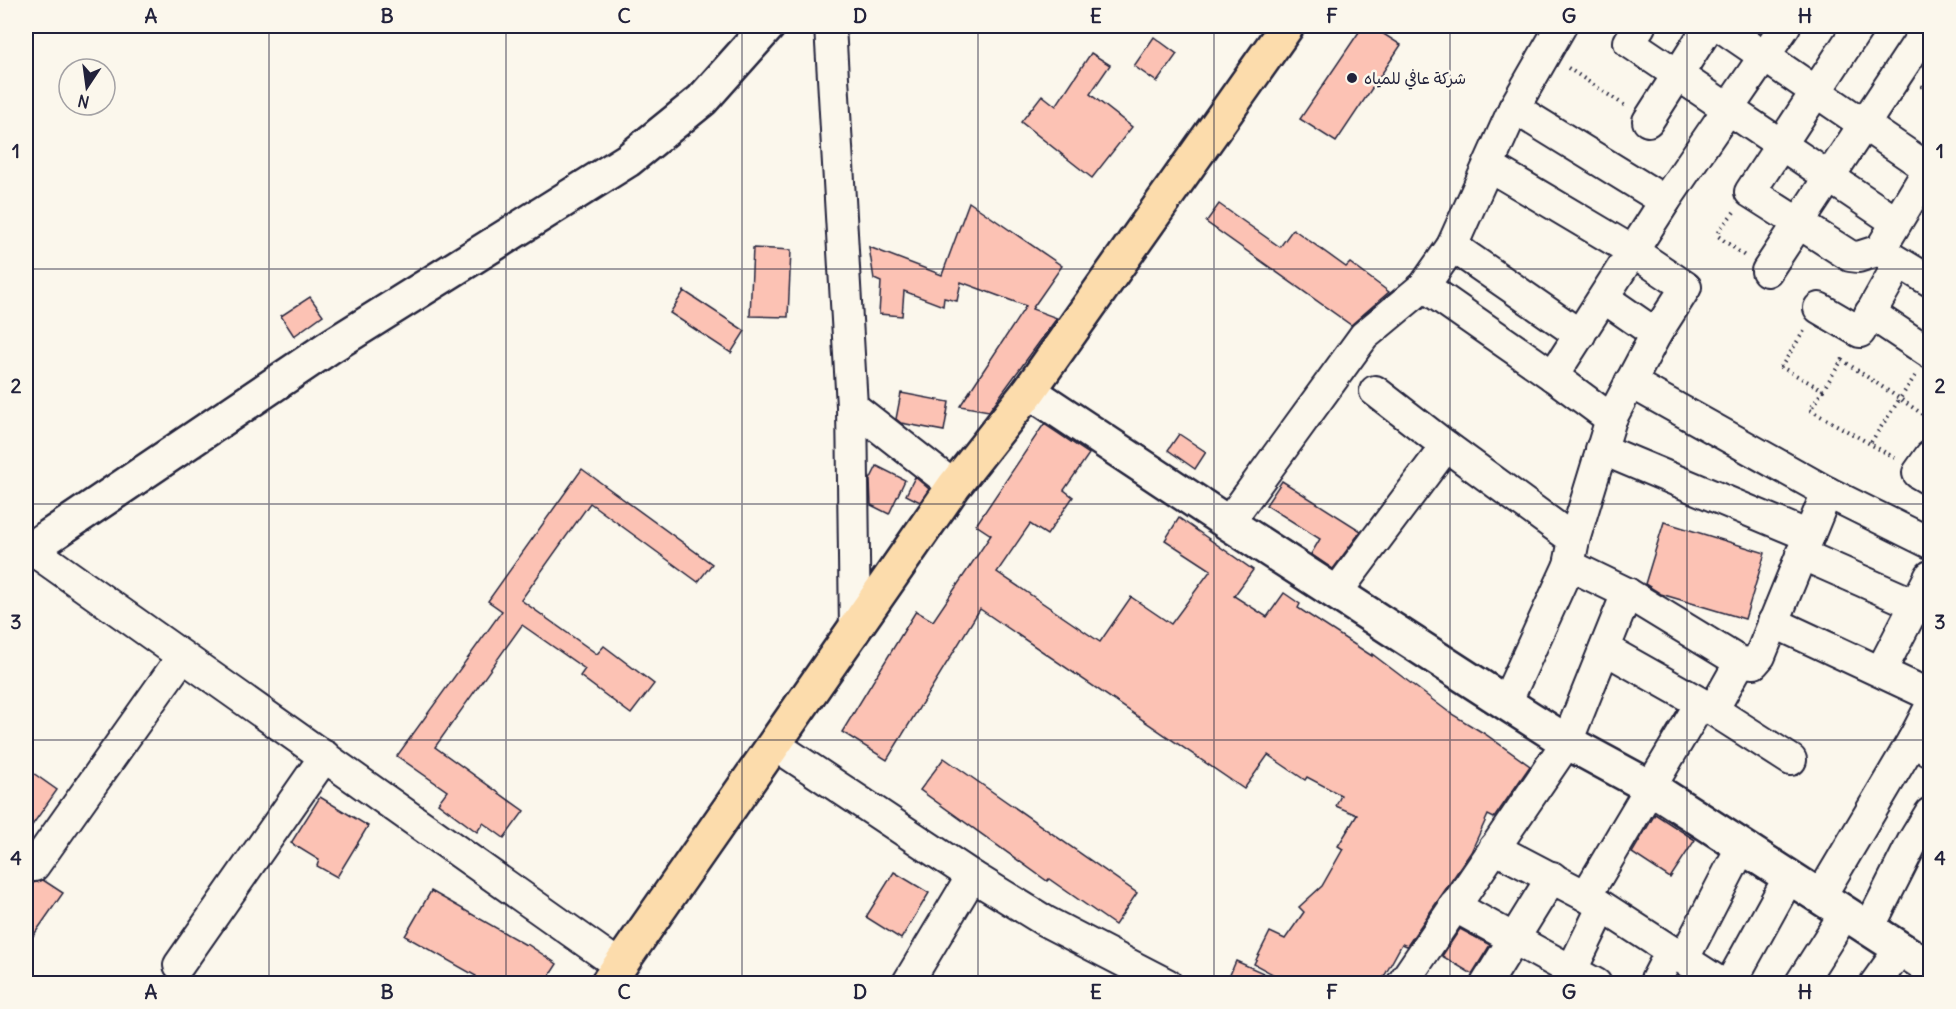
<svg xmlns="http://www.w3.org/2000/svg" width="1956" height="1009" font-family="Delius,'Playpen Sans Arabic',sans-serif">
  <rect width="100%" height="100%" fill="#fbf7ec"/>
  <filter id="ink" filterUnits="userSpaceOnUse"><feTurbulence type="fractalNoise" baseFrequency=".0167" numOctaves="2"/><feDisplacementMap in="SourceGraphic" scale="12" xChannelSelector="R" yChannelSelector="G"/><feConvolveMatrix kernelMatrix="1 2 1 2 8 2 1 2 1" color-interpolation-filters="sRGB"/></filter>
  <g filter="url(#ink)">
    <g fill="#fcc2b4" stroke="#22223b" stroke-width="1.5">
      <path d="M1363,26H1371L1401,45L1336,142L1300,119Z"/>
      <path d="M1154,37L1177,54L1157,82L1134,66Z"/>
      <path d="M1091,53L1110,65L1090,94L1132,127L1092,178L1021,122L1042,95L1056,106Z"/>
      <path d="M969,202L1062,266L1032,309L1057,318L989,411L960,406L1026,306L961,282L957,301L944,298L943,306L904,291L902,316L879,314L881,282L874,279L869,247L942,275Z"/>
      <path d="M1219,204L1280,247L1293,229L1346,267L1350,263L1389,292L1351,325L1206,222Z"/>
      <path d="M753,248L791,250L788,317L750,316Z"/>
      <path d="M684,291L745,331L731,353L670,313Z"/>
      <path d="M310,297L323,315L294,336L281,316Z"/>
      <path d="M901,393L949,402L944,431L901,423L896,419Z"/>
      <path d="M1044,424L1089,454L1064,490L1073,497L1047,535L1030,524L997,572L1100,642L1131,597L1171,624L1211,570L1165,540L1179,518L1253,570L1234,596L1267,617L1284,593L1300,604L1298,608L1372,656V654L1450,713L1485,734L1530,766L1494,818L1488,815L1471,852L1407,946L1402,944L1380,984H1291L1254,964L1270,932L1285,939L1304,912L1299,907L1322,886L1343,849L1338,846L1357,815L1336,806L1341,795L1307,777L1305,780L1268,755L1244,789L980,609L887,760L842,732L916,611L933,621L991,535L976,525Z"/>
      <path d="M1179,434L1206,452L1195,469L1168,450Z"/>
      <path d="M877,466L905,480L889,514L871,505L870,480Z"/>
      <path d="M582,469L712,564L698,582L590,503L521,600L597,654L604,646L654,684L631,714L580,676L585,669L522,625L435,747L524,811L504,838L483,823L477,832L438,803L447,791L397,756L502,611L488,601Z"/>
      <path d="M915,477L929,489L920,502L906,495Z"/>
      <path d="M1282,481L1361,531L1333,569L1311,554L1320,539L1266,505Z"/>
      <path d="M1664,522L1765,553L1745,619L1661,594L1645,584Z"/>
      <path d="M944,758L1137,893L1115,925L1049,879L1047,881L920,790Z"/>
      <path d="M26,768L57,790L26,834Z"/>
      <path d="M320,797L368,826L337,877L317,866L319,860L291,843Z"/>
      <path d="M1655,814L1695,840L1670,878L1632,853Z"/>
      <path d="M894,872L929,893L901,939L866,917Z"/>
      <path d="M43,880L63,893L26,946V881L33,883Z"/>
      <path d="M431,891L526,945L527,944L557,964L544,984H472L476,976L405,936Z"/>
      <path d="M1460,929L1490,945L1472,974L1442,956Z"/>
      <path d="M1236,961L1288,984H1226Z"/>
    </g>
    <g fill="none" stroke-linecap="round" stroke-linejoin="round">
      <defs>
        <g id="street">
          <path d="M830,26L852,406L855,631"/>
          <path d="M1640,26L1629,42L1896,222"/>
          <path d="M1720,26L1929,169"/>
          <path d="M1859,26L1750,192L1850,256L1858,257L1880,250L1930,167"/>
          <path d="M1514,108L1665,201"/>
          <path d="M1648,121L1709,26"/>
          <path d="M1489,166L1634,252L1686,287L1656,334"/>
          <path d="M1452,246L1580,335"/>
          <path d="M1882,252L1930,281"/>
          <path d="M1767,271L1929,26"/>
          <path d="M1424,286L1553,376L1611,419"/>
          <path d="M1819,308L1860,332L1899,263"/>
          <path d="M1870,313L1930,353"/>
          <path d="M1553,376L1665,201L1785,26"/>
          <path d="M1630,382L1827,492L1930,543"/>
          <path d="M1375,391L1446,446L1574,540"/>
          <path d="M852,406L954,486"/>
          <path d="M1601,449L1809,536"/>
          <path d="M1930,456L1918,473L1930,480"/>
          <path d="M1228,523L1364,336L1424,286L1452,246L1514,108L1561,26"/>
          <path d="M31,549L620,966"/>
          <path d="M1801,554L1930,611"/>
          <path d="M1569,565L1627,593L1740,662L1754,663L1760,656L1827,492"/>
          <path d="M1336,593L1446,446"/>
          <path d="M1773,622L1930,695"/>
          <path d="M1605,649L1713,710L1791,760"/>
          <path d="M1881,671L1930,576"/>
          <path d="M1506,703L1569,565L1574,540L1611,419L1656,334L1604,298"/>
          <path d="M1713,710L1740,662"/>
          <path d="M775,745L972,876L1045,921L1167,984"/>
          <path d="M1929,751L1913,740L1930,707"/>
          <path d="M1494,848L1586,896L1722,984"/>
          <path d="M34,866L182,657"/>
          <path d="M1586,896L1700,704"/>
          <path d="M1820,897L1913,740"/>
          <path d="M1454,906L1596,984"/>
          <path d="M1869,928L1913,841L1930,813"/>
          <path d="M1684,958L1742,846"/>
          <path d="M179,965L325,756"/>
          <path d="M907,984L972,876"/>
          <path d="M1402,984L1567,742L1627,593"/>
          <path d="M1486,984L1552,877"/>
          <path d="M1565,984L1602,908"/>
          <path d="M1654,984L1671,951"/>
          <path d="M1730,984L1789,877"/>
          <path d="M1800,984L1845,913"/>
          <path d="M1875,984L1900,949"/>
        </g>
        <g id="secondary">
          <path d="M1029,391L1228,523L1506,703L1567,742L1650,787L1930,968"/>
          <path d="M26,552L328,348L628,160L702,100L768,26"/>
        </g>
        <path id="primary" d="M607,984L954,486L1029,391L1287,26"/>
      </defs>
      <use href="#street" stroke="#22223b" stroke-width="34"/>
      <use href="#secondary" stroke="#22223b" stroke-width="38"/>
      <use href="#primary" stroke="#22223b" stroke-width="38"/>
      <g stroke="#22223b" stroke-width="4" stroke-dasharray="1.5 4.5" stroke-linecap="butt">
        <path d="M1568,68L1627,107"/>
        <path d="M1921,86L1930,92"/>
        <path d="M1734,212L1720,229L1718,236L1746,257"/>
        <path d="M1804,331L1781,367L1823,390L1842,360L1930,419"/>
        <path d="M1823,390L1810,410L1895,458"/>
        <path d="M1871,442L1915,376"/>
      </g>
      <use href="#street" stroke="#fbf7ec" stroke-width="30"/>
      <use href="#secondary" stroke="#fbf7ec" stroke-width="33"/>
      <use href="#primary" stroke="#fcdcac" stroke-width="33"/>
    </g>
  </g>
  <path fill="none" stroke="#22223b" stroke-width="1.5" stroke-opacity="0.55" d="M269,26V984M506,26V984M742,26V984M978,26V984M1214,26V984M1450,26V984M1687,26V984M26,269H1930M26,504H1930M26,740H1930"/>
  <circle fill="#22223b" stroke="#fbf7ec" stroke-width="2" cx="1352" cy="78" r="6"/>
  <g text-anchor="middle" stroke-width="5" stroke-linejoin="round" paint-order="stroke">
    <g font-size="16" fill="#22223b" stroke="#fbf7ec" text-anchor="start">
      <text x="1364" y="84">شركة عافي للمياه</text>
    </g>
  </g>
  <rect width="1956" height="1009" fill="none" stroke="#fbf7ec" stroke-width="66"/>
  <g transform="translate(87 87) rotate(193)"><circle r="28" fill="#fbf7ec" stroke="#a4a2a5" stroke-width="1.5"/>
  <path d="M0-4.5L10 22L0 15L-10 22Z" fill="#22223b"/>
  <text y="-9" font-size="16" font-weight="bold" text-anchor="middle" fill="#22223b">N</text>
  </g>
  <rect x="33" y="33" width="1890" height="943" fill="none" stroke="#22223b" stroke-width="2"/>
  <g font-size="20" text-anchor="middle" font-weight="bold" fill="#22223b">
    <text x="151" y="23">A</text>
    <text x="387" y="23">B</text>
    <text x="624" y="23">C</text>
    <text x="860" y="23">D</text>
    <text x="1096" y="23">E</text>
    <text x="1332" y="23">F</text>
    <text x="1569" y="23">G</text>
    <text x="1805" y="23">H</text>
    <text x="16" y="158">1</text>
    <text x="1940" y="158">1</text>
    <text x="16" y="393">2</text>
    <text x="1940" y="393">2</text>
    <text x="16" y="629">3</text>
    <text x="1940" y="629">3</text>
    <text x="16" y="865">4</text>
    <text x="1940" y="865">4</text>
    <text x="151" y="999">A</text>
    <text x="387" y="999">B</text>
    <text x="624" y="999">C</text>
    <text x="860" y="999">D</text>
    <text x="1096" y="999">E</text>
    <text x="1332" y="999">F</text>
    <text x="1569" y="999">G</text>
    <text x="1805" y="999">H</text>
  </g>
</svg>
